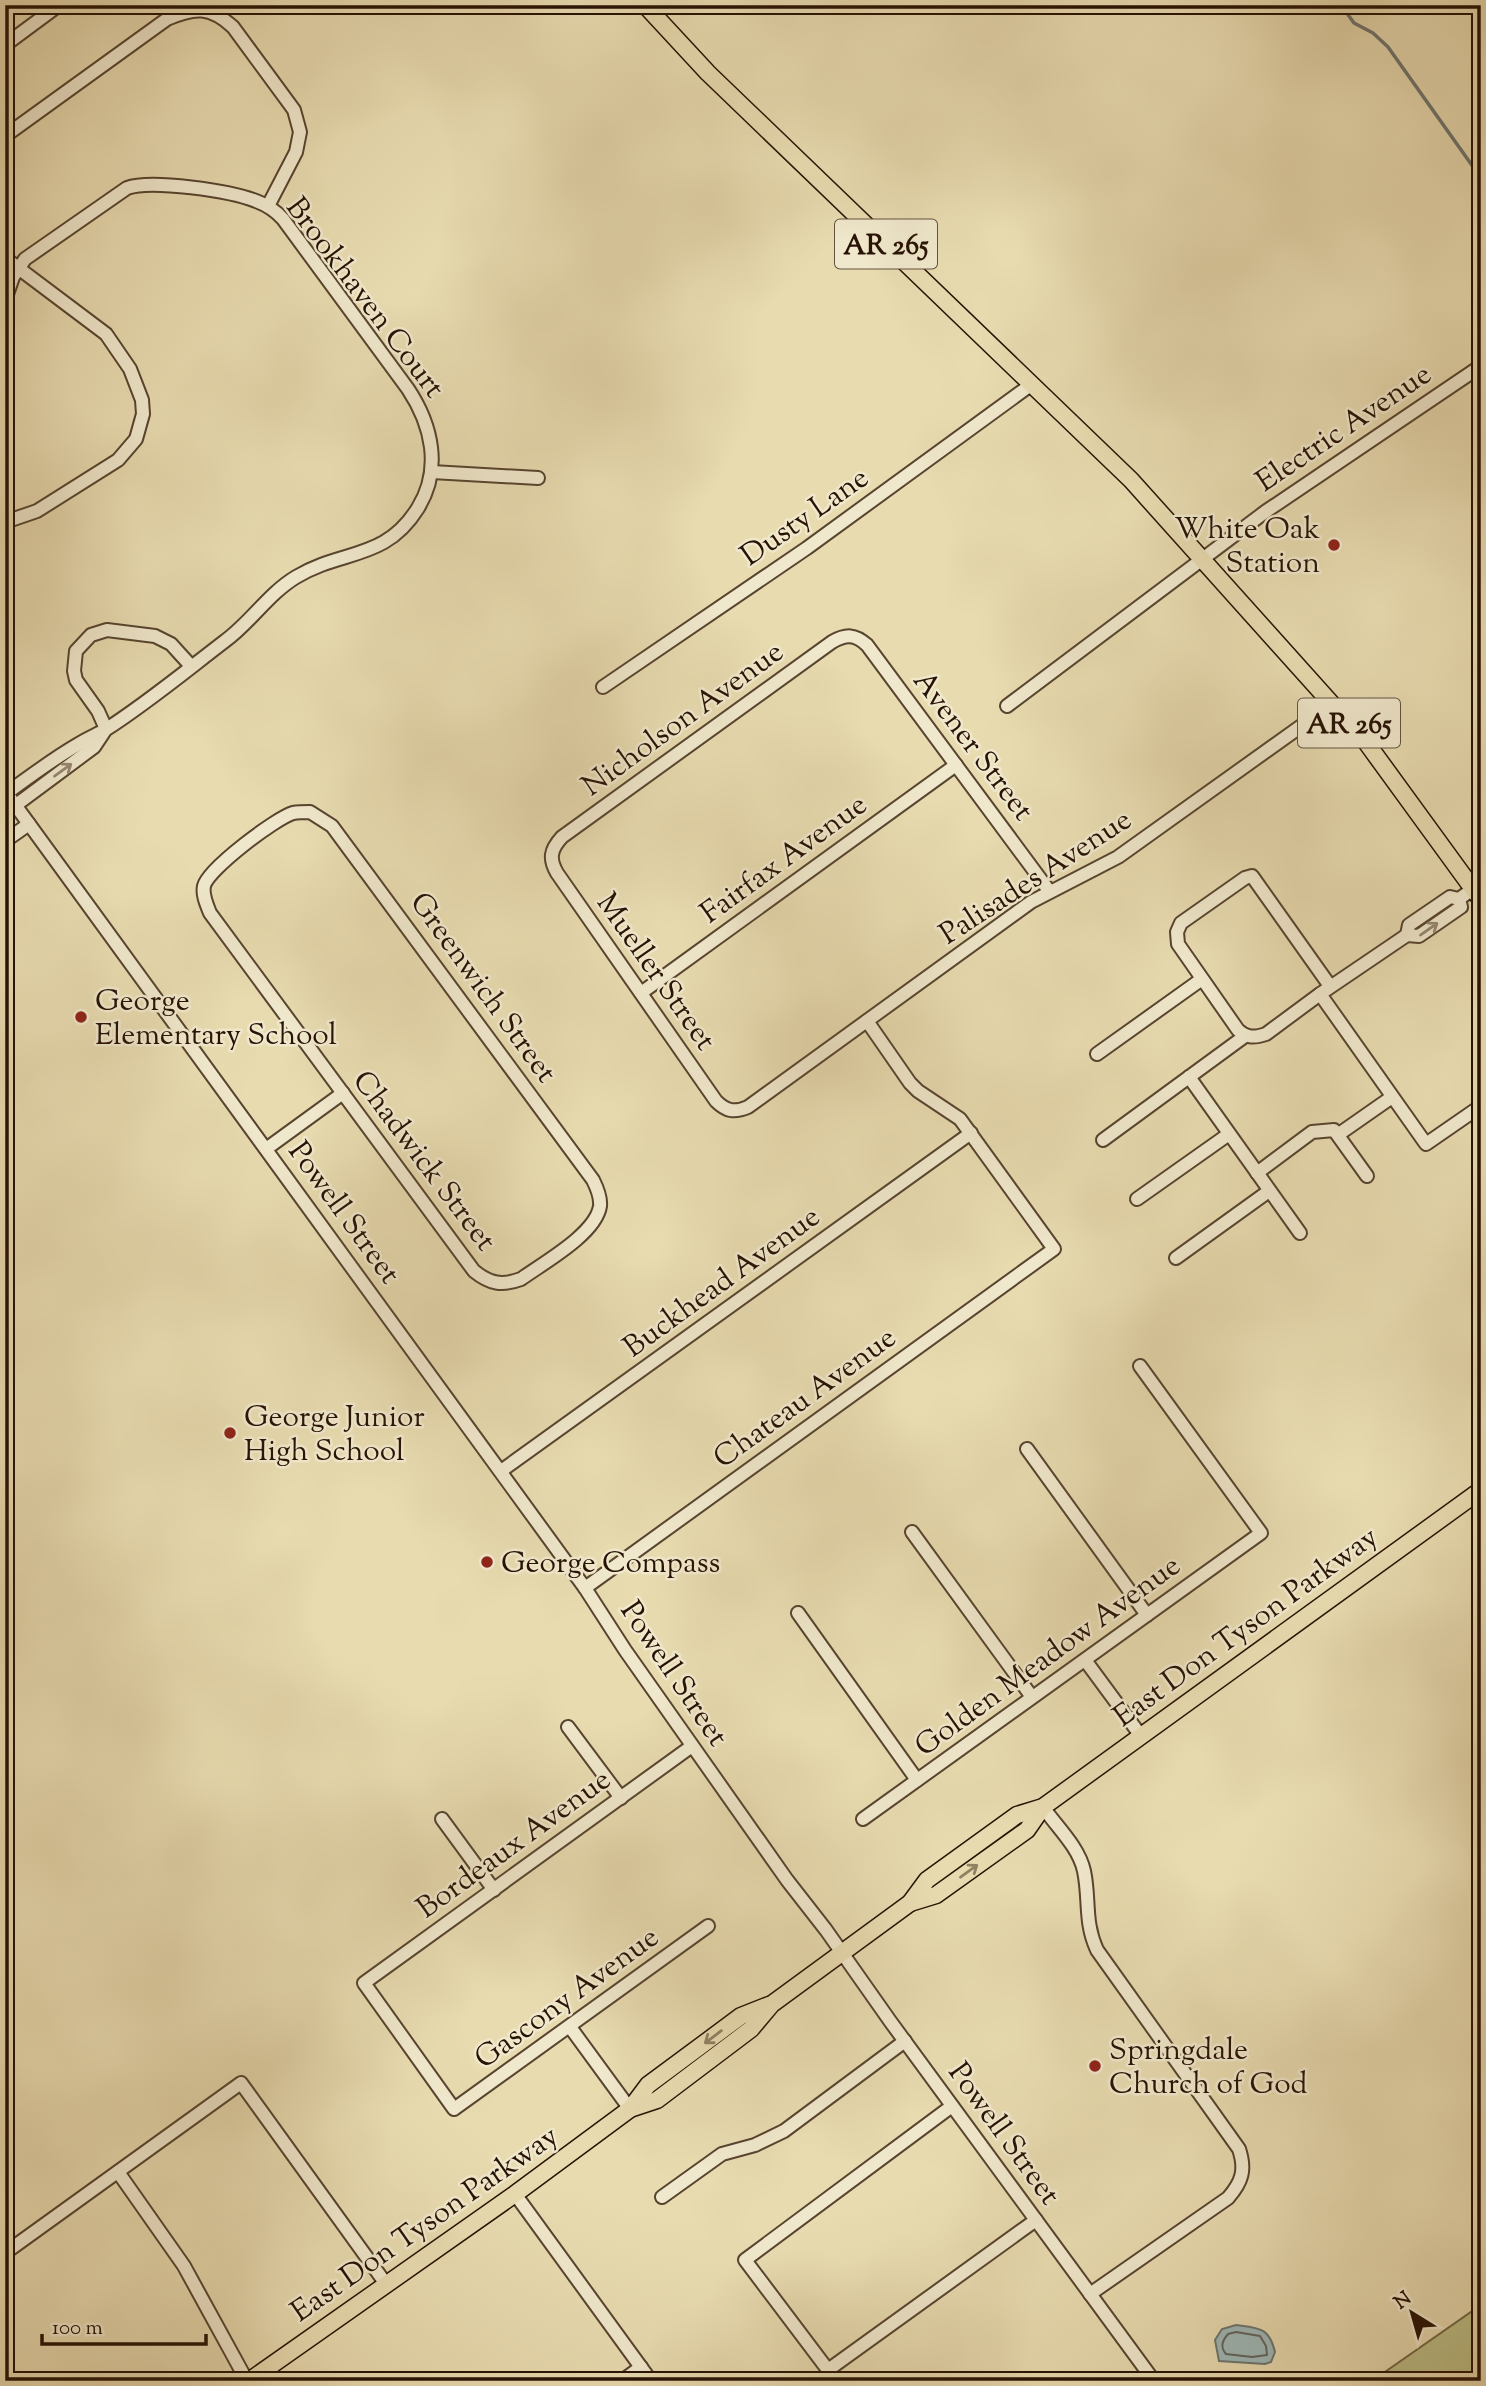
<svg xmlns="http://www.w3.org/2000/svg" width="1486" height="2386" font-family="'Sorts Mill Goudy',serif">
  <rect width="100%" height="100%" fill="#e8dbb0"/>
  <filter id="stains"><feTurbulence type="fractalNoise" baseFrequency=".00286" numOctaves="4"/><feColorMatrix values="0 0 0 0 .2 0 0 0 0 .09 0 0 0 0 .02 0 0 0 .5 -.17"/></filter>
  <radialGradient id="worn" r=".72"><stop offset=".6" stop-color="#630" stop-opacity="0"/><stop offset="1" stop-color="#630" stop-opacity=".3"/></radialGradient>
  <path fill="#bdbe86" stroke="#726845" stroke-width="2" d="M1481,2305V2381H1372Z"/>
  <path fill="#9eb8b8" stroke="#6e7670" stroke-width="2" d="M1236,2325C1259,2328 1269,2327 1275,2352L1271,2362L1265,2364L1219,2361L1215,2340L1222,2329Z"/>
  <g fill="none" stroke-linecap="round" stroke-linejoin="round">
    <path stroke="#62655e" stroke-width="2" d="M1236,2332L1260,2336L1266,2346L1267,2355L1252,2357L1226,2354C1220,2347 1222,2341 1228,2334Z"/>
    <path stroke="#6e7670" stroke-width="3.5" d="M1341,5L1354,23L1373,33L1388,47L1481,178"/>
    <defs>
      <g id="minor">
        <path d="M5,45L59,5"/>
        <path d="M5,136L167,19C195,7 210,6 233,27L294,110L300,132L296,152L268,206"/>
        <path d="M5,258L106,334L130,369L142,400L143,414L136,439L118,460L37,511L5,522"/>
        <path d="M5,300L13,277L25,259L127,188C151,179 231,191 256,201C267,205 275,210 283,219L408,389C432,425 442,469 418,508C385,561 342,549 296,577C268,594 251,622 225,641C187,670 146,704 105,730C96,735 86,739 77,745C53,759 30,776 7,793"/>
        <path d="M432,472L538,478"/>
        <path d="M603,687L807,548L1032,384"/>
        <path d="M1007,706L1265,512L1481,366"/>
        <path d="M106,729L98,711L76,680L74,671L76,651L91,635L107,630L155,636L171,644L191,666"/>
        <path d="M5,791L585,1588L625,1650L787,1880L826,1930L890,2021L1154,2381"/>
        <path d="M16,805L94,747L104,732"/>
        <path d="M310,812L332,826L593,1180C597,1188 601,1197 600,1206C596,1234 543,1263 521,1279C502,1286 490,1284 474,1271L210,913C207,905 202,895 204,886C208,869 276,818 293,813C299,812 305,812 310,812Z"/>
        <path d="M5,841L29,824"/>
        <path d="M1050,892L867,645C855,634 846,634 832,642L562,837C550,850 549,859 557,873L716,1101C726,1111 734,1113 748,1107L1031,902L1118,857L1332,704"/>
        <path d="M1459,899L1461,907L1419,936L1407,935L1409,925L1450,897L1459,899L1481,883"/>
        <path d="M1407,935L1320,994L1426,1144L1481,1106"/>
        <path d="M641,993L956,765"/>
        <path d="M1320,994L1266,1034C1254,1038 1247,1038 1238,1030L1178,944L1177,932L1181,923L1245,878L1252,876L1330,986"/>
        <path d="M1097,1054L1202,979"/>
        <path d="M1189,1077L1300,1233"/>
        <path d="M1339,1134L1392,1097"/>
        <path d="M1103,1140L1245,1036"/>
        <path d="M266,1149L343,1093"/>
        <path d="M1257,1173L1312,1132L1334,1130L1367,1176"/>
        <path d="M1137,1199L1229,1134"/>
        <path d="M1176,1258L1269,1191"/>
        <path d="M1027,1449L1147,1615"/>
        <path d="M501,1471L971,1133"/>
        <path d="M912,1532L1032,1697"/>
        <path d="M585,1588L1054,1249L960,1119L918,1091L910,1083L867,1021"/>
        <path d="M798,1613L917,1780"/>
        <path d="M1085,1660L1141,1736"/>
        <path d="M568,1727L621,1798"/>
        <path d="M692,1746L364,1983L454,2109L708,1926"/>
        <path d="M1043,1807C1056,1826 1079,1847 1084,1871C1090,1899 1084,1922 1097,1950L1239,2149C1246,2170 1242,2182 1228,2198L1090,2294"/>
        <path d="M442,1819L494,1890"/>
        <path d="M863,1819L1261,1533L1140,1366"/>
        <path d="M570,2027L630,2109"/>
        <path d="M952,2106L745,2260L828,2370L1036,2220"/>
        <path d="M118,2172L184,2266L247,2381"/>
        <path d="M515,2194L651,2381"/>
        <path d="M662,2197L722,2154L755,2145L784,2131L905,2041"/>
        <path d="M5,2253L241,2083L386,2284"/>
        <path d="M622,2381L641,2367"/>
      </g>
      <g id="major">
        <path d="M645,5L708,73L1131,480L1366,742L1481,900"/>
        <path d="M910,1903L936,1895L1027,1830L1043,1807"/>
        <path d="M630,2109L648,2085L741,2016L769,2005"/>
        <path d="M249,2381L515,2194L630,2109L657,2100L751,2029L772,2004L910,1903L927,1880L1017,1815L1043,1807L1481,1490"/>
      </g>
    </defs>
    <use href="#minor" stroke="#57442f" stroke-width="16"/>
    <use href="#major" stroke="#271204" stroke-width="19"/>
    <use href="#minor" stroke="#f0e8cc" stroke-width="12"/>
    <use href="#major" stroke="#e8dbb0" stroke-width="16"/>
  </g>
  <defs><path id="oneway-shaft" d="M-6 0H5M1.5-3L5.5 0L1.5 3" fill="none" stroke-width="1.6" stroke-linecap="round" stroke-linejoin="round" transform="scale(1.75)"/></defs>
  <g stroke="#968872">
    <use href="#oneway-shaft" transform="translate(63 770) rotate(-36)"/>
    <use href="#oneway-shaft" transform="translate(1429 929) rotate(-35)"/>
  </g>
  <g stroke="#918163">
    <use href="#oneway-shaft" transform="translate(969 1871) rotate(-36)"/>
    <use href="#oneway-shaft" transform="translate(713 2037) rotate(143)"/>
  </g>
  <g fill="#8f2418" stroke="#f0e8cc" stroke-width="2.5">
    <circle cx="1334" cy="545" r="7"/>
    <circle cx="81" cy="1017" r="7"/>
    <circle cx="230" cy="1433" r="7"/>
    <circle cx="487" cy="1562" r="7"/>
    <circle cx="1095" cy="2066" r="7"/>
  </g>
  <g text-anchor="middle" stroke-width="5" stroke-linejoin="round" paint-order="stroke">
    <g fill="#f0e8cc" stroke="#635240" stroke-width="2">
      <rect x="835" y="219.5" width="102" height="49" rx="5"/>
      <rect x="1298" y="698.5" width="102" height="49" rx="5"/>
    </g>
    <g font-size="28" font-weight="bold" fill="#271204">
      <text x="886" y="254">AR 265</text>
      <text x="1349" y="733">AR 265</text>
    </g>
    <g font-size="30" fill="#271204" stroke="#f0e8cc">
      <text transform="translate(366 297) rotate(53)" y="10">Brookhaven Court</text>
      <text transform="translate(1343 427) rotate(-34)" y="10">Electric Avenue</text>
      <text transform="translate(804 516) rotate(-35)" y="10">Dusty Lane</text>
      <text transform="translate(682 718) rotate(-36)" y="10">Nicholson Avenue</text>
      <text transform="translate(974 745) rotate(53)" y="10">Avener Street</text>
      <text transform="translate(783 858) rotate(-36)" y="10">Fairfax Avenue</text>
      <text transform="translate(1035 876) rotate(-33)" y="10">Palisades Avenue</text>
      <text transform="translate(657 971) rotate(55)" y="10">Mueller Street</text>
      <text transform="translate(484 987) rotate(54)" y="10">Greenwich Street</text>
      <text transform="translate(425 1160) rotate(53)" y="10">Chadwick Street</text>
      <text transform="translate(345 1212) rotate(54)" y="10">Powell Street</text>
      <text transform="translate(721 1281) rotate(-36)" y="10">Buckhead Avenue</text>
      <text transform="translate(804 1397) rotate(-36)" y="10">Chateau Avenue</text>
      <text transform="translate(1245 1626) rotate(-36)" y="10">East Don Tyson Parkway</text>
      <text transform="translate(1047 1655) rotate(-36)" y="10">Golden Meadow Avenue</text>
      <text transform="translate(675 1673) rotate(56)" y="10">Powell Street</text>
      <text transform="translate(513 1843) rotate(-36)" y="10">Bordeaux Avenue</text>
      <text transform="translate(566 1997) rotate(-36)" y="10">Gascony Avenue</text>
      <text transform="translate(1005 2133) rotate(54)" y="10">Powell Street</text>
      <text transform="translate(424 2223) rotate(-35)" y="10">East Don Tyson Parkway</text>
    </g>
    <g font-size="30" fill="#271204" stroke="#f0e8cc" text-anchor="start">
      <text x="1320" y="538" text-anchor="end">White Oak<tspan x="1320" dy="34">Station</tspan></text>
      <text x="95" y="1010">George<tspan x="95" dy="34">Elementary School</tspan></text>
      <text x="244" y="1426">George Junior<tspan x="244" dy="34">High School</tspan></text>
      <text x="501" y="1572">George Compass</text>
      <text x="1109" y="2059">Springdale<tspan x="1109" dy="34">Church of God</tspan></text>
    </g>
  </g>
  <rect width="1486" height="2386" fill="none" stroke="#e8dbb0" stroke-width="28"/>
  <rect x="7" y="7" width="1472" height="2372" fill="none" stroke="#271204" stroke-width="3.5"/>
  <rect x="14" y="14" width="1458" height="2358" fill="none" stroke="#271204" stroke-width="2"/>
  <g transform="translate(1412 2313) rotate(323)" stroke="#f0e8cc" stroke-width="5" paint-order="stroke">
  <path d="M0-5L12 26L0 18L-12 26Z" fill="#271204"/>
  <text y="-10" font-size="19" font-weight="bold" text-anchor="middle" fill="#271204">N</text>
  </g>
  <path d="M42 2334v10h164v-10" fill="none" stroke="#271204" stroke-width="3.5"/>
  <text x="52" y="2334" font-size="21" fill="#271204" stroke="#f0e8cc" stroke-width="5" paint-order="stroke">100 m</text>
  <rect width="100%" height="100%" filter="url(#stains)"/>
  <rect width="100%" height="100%" fill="url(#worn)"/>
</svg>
